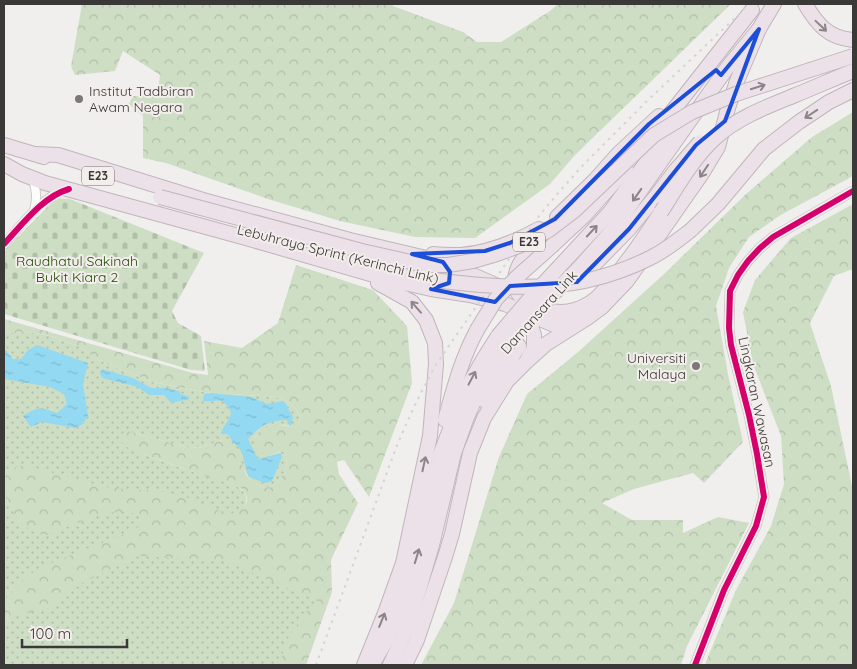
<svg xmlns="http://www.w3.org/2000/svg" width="857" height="669" font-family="Quicksand,sans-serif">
  <defs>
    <pattern id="grass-dots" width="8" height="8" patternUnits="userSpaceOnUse" patternTransform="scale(1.25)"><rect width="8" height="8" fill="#cddec4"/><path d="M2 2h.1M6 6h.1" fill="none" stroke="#b1bfa9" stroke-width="1.8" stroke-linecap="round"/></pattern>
    <pattern id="forest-crowns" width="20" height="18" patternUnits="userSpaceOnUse" patternTransform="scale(1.25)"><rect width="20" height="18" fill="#cddec4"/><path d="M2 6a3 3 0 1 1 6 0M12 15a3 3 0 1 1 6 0" fill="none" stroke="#b1bfa9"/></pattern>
    <pattern id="cemetery-stones" width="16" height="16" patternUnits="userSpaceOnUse" patternTransform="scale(1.25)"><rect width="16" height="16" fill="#cddec4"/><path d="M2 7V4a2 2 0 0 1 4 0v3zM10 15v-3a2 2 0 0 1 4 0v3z" fill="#b1bfa9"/></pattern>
    <pattern id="water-ripples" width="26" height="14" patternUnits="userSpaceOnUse" patternTransform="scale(1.25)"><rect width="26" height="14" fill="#93d9f1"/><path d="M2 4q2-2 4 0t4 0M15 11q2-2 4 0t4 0" fill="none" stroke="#80bbcf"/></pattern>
  </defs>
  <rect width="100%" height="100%" fill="#f1efed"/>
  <path fill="url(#grass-dots)" d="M4,331L15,333L26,332L37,333L54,337L80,347L96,359L122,370L153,382L203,392L276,397C289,401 300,408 300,422C298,425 297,427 293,427C291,428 288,426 285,425C274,424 261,429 255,437L270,455L281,452H284C292,466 281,481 269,488C257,486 250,482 245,471L222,440L204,447L189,448L128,431L140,453C163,461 186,470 210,477C220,481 234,482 242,490C247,495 248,501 244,507L321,602L296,665H4Z"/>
  <g fill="url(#forest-crowns)">
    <path d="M82,4H393V6L463,32L477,42H501L550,11L558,4H731L575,155L550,184L475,238L415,237L340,221L268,199L166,163L143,158V116L129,104L133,96H157L160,75L123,51L115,71L75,75L71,66Z"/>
    <path d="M853,112V176L779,216L749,237L729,268L716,306L728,374L743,442L704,483L693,473L634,489L602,503L632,520H683V533L718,517L749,523L687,646L681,665H421L454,603L499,457L527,394L578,352L663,275L746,194L812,137Z"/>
    <path d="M853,204V269L834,276L810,323L831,386L852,486H853V665H705L707,659L736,590L771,526L784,484L781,436L753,364L743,312L755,280L791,238Z"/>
    <path d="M296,265L373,290L407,326L412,383L369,497L344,460L337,462L339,474L358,503L331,560L332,592L306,665H280L286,641L305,613L320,602L225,561L139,556L82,583L50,608L11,617L4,628V601L26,577L37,570L56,561L132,531L140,526L142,521C138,513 131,512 123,512C101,511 84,521 64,528C59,530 52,535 46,535C38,535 28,529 22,524C12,516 0,484 7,473C12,468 19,466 25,465L104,487L136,490H152L181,495L229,515L244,507L247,502V497L242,489L232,484L210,478L140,453L127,447L121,442L120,437L123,433L128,431L189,448L204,447L222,440H228C249,454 233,481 269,488C281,481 292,466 284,452H280L270,455L260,453C248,440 258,428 274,425C281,423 288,428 294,427C297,426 298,425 300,422C300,408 289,401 276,397L203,392L153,382L122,370L96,359L80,347L54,337L37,333L26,332L15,333L4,331V319L193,373L208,375L204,341L242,348L278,323Z"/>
  </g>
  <path fill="url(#cemetery-stones)" d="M56,198L70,199L204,253L172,311L178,323L201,336L205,371L191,370L4,314V251Z"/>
  <g fill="url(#water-ripples)">
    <path d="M37,345L88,363L83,384L88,416L83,424L75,428L42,422L31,427L23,416C39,406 40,407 57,413L67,404L64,394L50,387L4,379V348L13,359H21L28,350Z"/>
    <path d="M102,369L133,378L151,388H165L179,391L181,394L189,397V399L171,403L164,395H149L138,387L102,378L100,373Z"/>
    <path d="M211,393L251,397L267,404L284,401L293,417L291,426L288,424L287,420C269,420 260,426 248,439L258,459L281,453L282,457L272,481L265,483L249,477L247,473L242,452L230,438L229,435L221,433C224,424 230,421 231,412C221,394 219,403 203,401L204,394Z"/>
  </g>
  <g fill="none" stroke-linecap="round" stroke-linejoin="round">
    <defs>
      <g id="minor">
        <path d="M32,178C37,190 37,198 34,211"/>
        <path d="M4,244C19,228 43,196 64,190"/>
      </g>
      <path id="tertiary" d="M695,665L724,590L756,526L764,497L757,454L749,415L731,345L729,328L730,291L738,275L748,261L760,248L773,237L853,191"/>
      <g id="motorway">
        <path d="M805,4C817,24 828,38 853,40"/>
        <path d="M654,132L664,122L752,10"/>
        <path d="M4,145L44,157"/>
        <path d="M36,154L58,155L203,200L350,240L443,262L498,286"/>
        <path d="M4,164L22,174L45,183L246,238L391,280L431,289L470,295L505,304L554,325L569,324L575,322"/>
        <path d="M557,217L595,180L619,153L659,116"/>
        <path d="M691,230L718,204L764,149L799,122L829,102L853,90"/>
        <path d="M550,232C536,245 515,260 515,281C514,302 544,312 561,312C571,312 582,308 590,303C600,297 607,287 614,278C631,257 646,235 661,212"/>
        <path d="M554,244L584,216L626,169"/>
        <path d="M433,254C442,255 451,255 461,255C488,253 515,242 539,229"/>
        <path d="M347,258L433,280"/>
        <path d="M559,267L610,212L677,121"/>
        <path d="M579,268L604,240L619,221L727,68L759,29L774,4"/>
        <path d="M581,278L629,229L656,196"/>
        <path d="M524,312L527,314L534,335V348L528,358"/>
        <path d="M485,401L496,380L519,346"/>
        <path d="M445,420C454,388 461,360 477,330"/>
        <path d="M364,665L385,613L403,563L430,436L436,364L435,343L426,320L412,302L378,283"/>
        <path d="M372,665L386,641L399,613L420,546L440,455L463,395L484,358L498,336"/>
        <path d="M390,665L409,624L432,545L454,453L467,417L478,393L491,369L507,345"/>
        <path d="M405,665L417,640L445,557L452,534L470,453L484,418L507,381L526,362L546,344L587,318L602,307L627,281L701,175L718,147L728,108L737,81L759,29"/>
      </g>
    </defs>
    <use href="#minor" stroke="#cdcbca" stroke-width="10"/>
    <use href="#tertiary" stroke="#cdcbca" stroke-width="11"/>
    <use href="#motorway" stroke="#c1b5bc" stroke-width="16"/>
    <use href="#minor" stroke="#fdfdfc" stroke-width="8"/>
    <use href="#tertiary" stroke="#fdfdfc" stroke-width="9"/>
    <use href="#motorway" stroke="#ece1e8" stroke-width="14"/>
    <path stroke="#d4d4d4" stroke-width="2" stroke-dasharray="2.5 5" stroke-linecap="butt" d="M316,665L396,448C408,419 421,391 437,363L539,216L560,191L584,164L647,101L737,16L749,4"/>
    <defs>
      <g id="motorway-bridge">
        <path d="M656,196L675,171L700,142"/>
        <path d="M160,197L362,251L424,265H448L473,261L497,254L524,244L549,230L574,211L654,135L692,112L736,94L853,56"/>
        <path d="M661,212C677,187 693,158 715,138C737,118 766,107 793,96C813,88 833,79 853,71"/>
        <path d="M433,280C482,286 537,291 585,281C607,276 630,268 650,258C665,251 678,240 691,230"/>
        <path d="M477,330L496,299L517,277L554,244"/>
        <path d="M498,336L532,296L559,267"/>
        <path d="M507,345L544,303L579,268"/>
      </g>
    </defs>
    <use href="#motorway-bridge" stroke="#c1b5bc" stroke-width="16" stroke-linecap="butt"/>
    <use href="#motorway-bridge" stroke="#ece1e8" stroke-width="14"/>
    <defs>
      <g id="cycleway">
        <path d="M4,244C22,225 42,197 69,189"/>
        <path d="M695,665L724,590L756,526L764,497L757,454L749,415L731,345L729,328L730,291L738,275L748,261L760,248L773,237L853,191"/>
      </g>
    </defs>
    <use href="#cycleway" stroke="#f3eeeb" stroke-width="9"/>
    <use href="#cycleway" stroke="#d6006c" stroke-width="6"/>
  </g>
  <defs><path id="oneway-shaft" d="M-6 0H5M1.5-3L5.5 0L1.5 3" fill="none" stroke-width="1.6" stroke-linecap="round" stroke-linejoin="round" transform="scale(1.25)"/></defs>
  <g stroke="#8b8587">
    <use href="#oneway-shaft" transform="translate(821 26) rotate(43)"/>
    <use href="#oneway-shaft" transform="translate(758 87) rotate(-18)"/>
    <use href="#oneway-shaft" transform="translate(811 114) rotate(146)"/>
    <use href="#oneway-shaft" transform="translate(704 171) rotate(124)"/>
    <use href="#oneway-shaft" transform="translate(637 195) rotate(125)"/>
    <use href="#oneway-shaft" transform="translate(592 231) rotate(-47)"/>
    <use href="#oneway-shaft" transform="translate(416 307) rotate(-131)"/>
    <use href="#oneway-shaft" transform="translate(472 378) rotate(-62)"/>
    <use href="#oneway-shaft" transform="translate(424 464) rotate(-78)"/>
    <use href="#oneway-shaft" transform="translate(417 556) rotate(-73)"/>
    <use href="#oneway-shaft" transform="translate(382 620) rotate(-68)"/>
  </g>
  <path fill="none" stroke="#1d4ed8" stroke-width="4" stroke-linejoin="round" d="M759,29L725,121L696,145L629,229L577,282L510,286L495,302L431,289L449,283L450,272L443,262L412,254L485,251L510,243L555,219L649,124L716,70L721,75Z"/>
  <g fill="#7b7977" stroke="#f3eeeb" stroke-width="2">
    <circle cx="79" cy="99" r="5"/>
    <circle cx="696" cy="366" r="5"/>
  </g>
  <g text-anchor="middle" stroke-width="4" stroke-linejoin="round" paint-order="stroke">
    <g fill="#f3eeeb" stroke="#726f6e" stroke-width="1">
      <rect x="82" y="166.5" width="32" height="19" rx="4"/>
      <rect x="513" y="232.5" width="32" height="19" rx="4"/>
    </g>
    <g font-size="12" font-weight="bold" fill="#3b3938">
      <text x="98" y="180">E23</text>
      <text x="529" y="246">E23</text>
    </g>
    <g font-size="14" fill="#3b3938" stroke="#f3eeeb" text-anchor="start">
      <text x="89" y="96">Institut Tadbiran<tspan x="89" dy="16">Awam Negara</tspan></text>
      <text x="686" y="363" text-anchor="end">Universiti<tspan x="686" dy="16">Malaya</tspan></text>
    </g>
    <g font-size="14" fill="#3b3938" stroke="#f3eeeb">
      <text transform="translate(338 254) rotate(14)" y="5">Lebuhraya Sprint (Kerinchi Link)</text>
      <text transform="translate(539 312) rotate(-48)" y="5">Damansara Link</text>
      <text transform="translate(757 402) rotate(78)" y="5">Lingkaran Wawasan</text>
    </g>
    <g font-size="14" fill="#224e06" stroke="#f3eeeb">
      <text x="77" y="266">Raudhatul Sakinah<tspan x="77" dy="16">Bukit Kiara 2</tspan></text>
    </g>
  </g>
  <rect width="857" height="669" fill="none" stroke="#3b3938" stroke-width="10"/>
  <path d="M22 639v8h105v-8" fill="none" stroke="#3b3938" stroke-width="2.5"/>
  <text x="30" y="639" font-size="15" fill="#3b3938" stroke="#f3eeeb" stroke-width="4" paint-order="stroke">100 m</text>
</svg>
